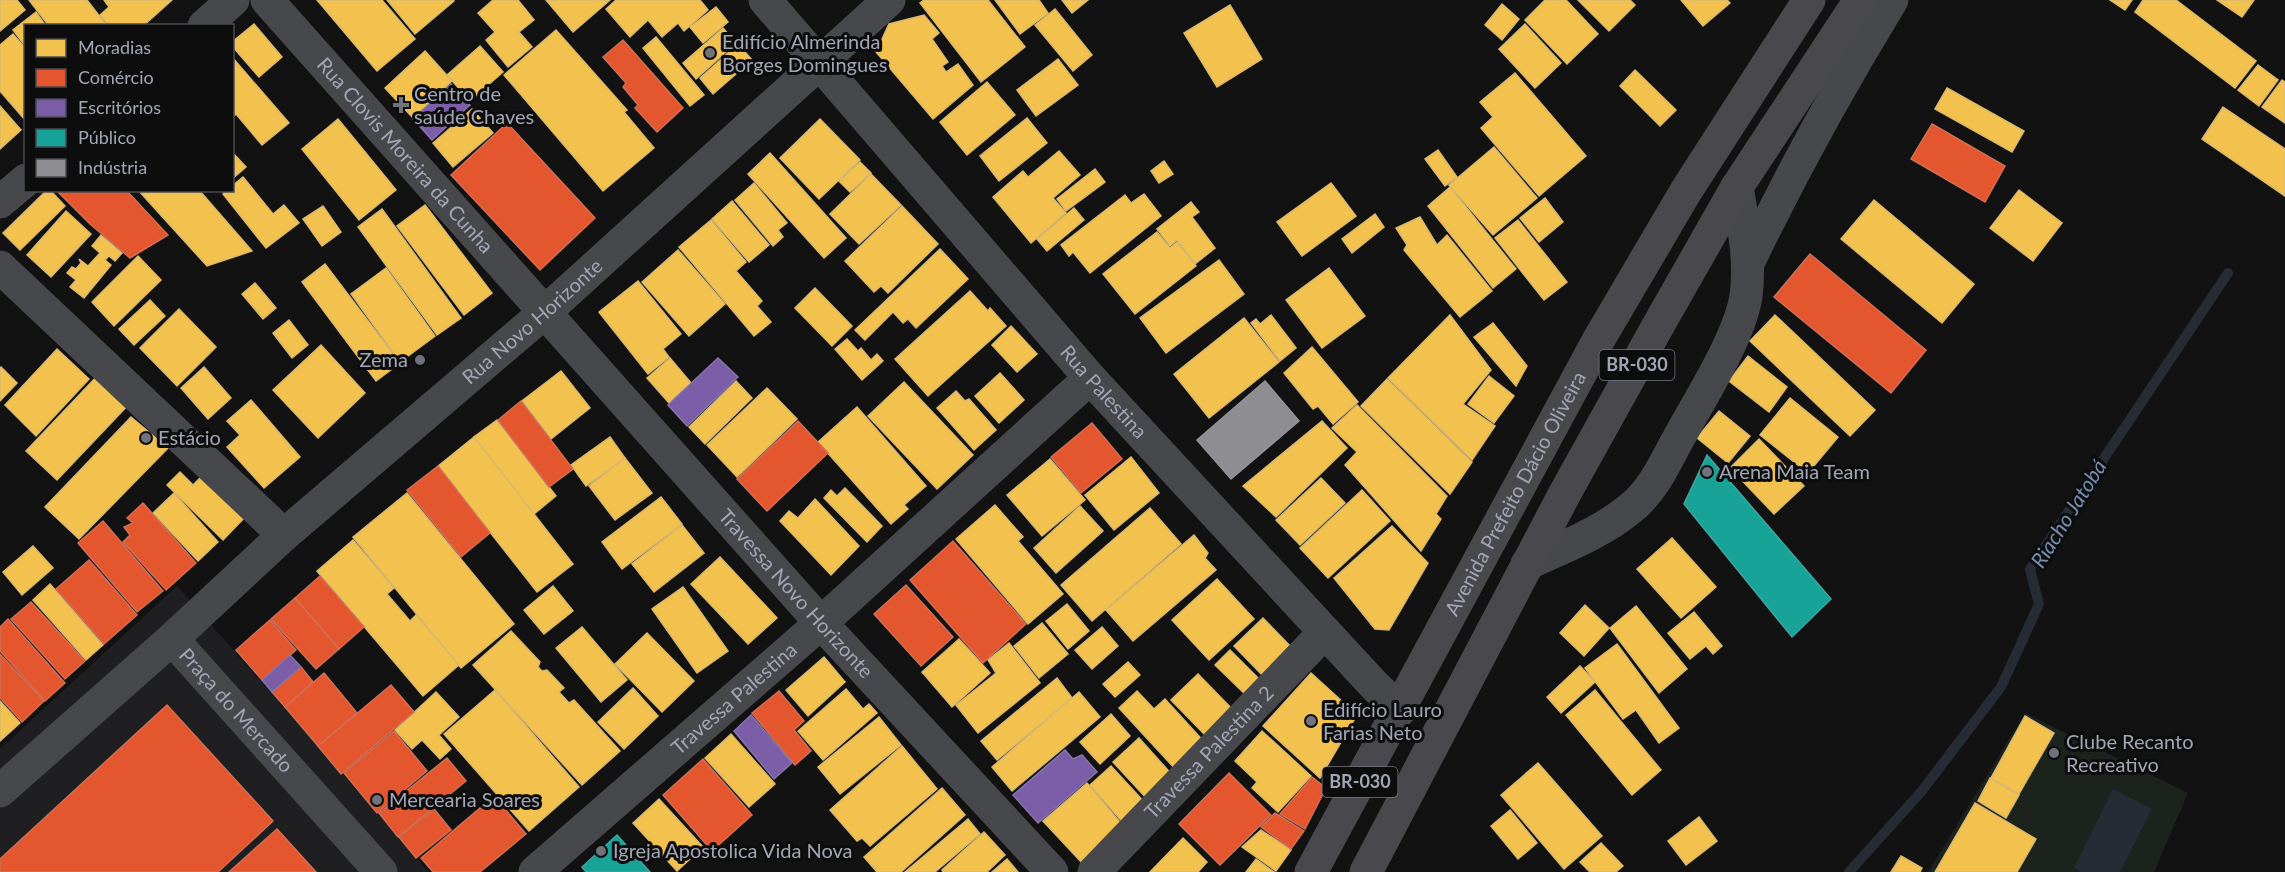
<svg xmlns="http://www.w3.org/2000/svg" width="2285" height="872" font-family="Lato,sans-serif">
  <rect width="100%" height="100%" fill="#121213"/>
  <path fill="#1f1f21" d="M177,586L429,872H0V749Z"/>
  <path fill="#1c231d" d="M2025,713L2188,793L2154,872H1928Z"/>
  <path fill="#252c35" d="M2113,789L2152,809L2120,872H2081L2074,868Z"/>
  <g fill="#f2c14e" stroke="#dab96d" stroke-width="1.5">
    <path d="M0,0H17L25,10L0,31Z"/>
    <path d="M29,0H87L107,26H49Z"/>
    <path d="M104,0H172L143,26H109L100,15L109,7Z"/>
    <path d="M317,0H382L415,39L377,71Z"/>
    <path d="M387,0H453L454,1L415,34Z"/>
    <path d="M493,0H518L534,20L519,32L532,47L508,67L486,40L495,32L478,13Z"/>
    <path d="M546,0H610L573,32Z"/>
    <path d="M616,0H700L708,10L684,31L678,23L662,37L648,20L630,37L606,9Z"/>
    <path d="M924,0H988L1025,47L981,82L920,3Z"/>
    <path d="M995,0H1039L1048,13L1020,34Z"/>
    <path d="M1062,0H1088L1072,13Z"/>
    <path d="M1545,0H1566L1598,34L1567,64L1525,20Z"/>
    <path d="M1578,0H1630L1635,5L1609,31Z"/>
    <path d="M1681,0H1727L1730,3L1703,26Z"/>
    <path d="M2110,0H2132L2125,10Z"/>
    <path d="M2143,0H2176L2256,61L2235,88L2135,12Z"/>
    <path d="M2217,0H2254L2242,17Z"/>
    <path d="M1502,4L1519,19L1502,40L1485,25Z"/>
    <path d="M1230,5L1262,59L1217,87L1184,33Z"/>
    <path d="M716,7L728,22L703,43L690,27Z"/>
    <path d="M1055,9L1092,55L1073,71L1035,25Z"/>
    <path d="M36,12L46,26H26V47L13,30Z"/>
    <path d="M924,15L939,33L932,39L948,62L942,66L946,72L958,64L973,85L933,119L876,52L889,24Z"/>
    <path d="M254,24L282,57L259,77L232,46V42Z"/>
    <path d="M1525,24L1561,63L1535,88L1499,49Z"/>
    <path d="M723,28L736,43L696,79L683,63Z"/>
    <path d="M556,30L627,110L624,112L654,148L603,191L504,75Z"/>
    <path d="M13,34L26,49V121L0,91V45Z"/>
    <path d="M656,37L704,95L690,106L643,48Z"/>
    <path d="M738,44L752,60L713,94L700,78Z"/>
    <path d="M480,46L503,72L470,101L447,75Z"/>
    <path d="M425,51L452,81L413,118L385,88Z"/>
    <path d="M232,57L289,123L262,145L236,114L232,118Z"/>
    <path d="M1058,59L1078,85L1036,116L1017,90Z"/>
    <path d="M2258,65L2278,80L2259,106L2238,90Z"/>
    <path d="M1635,70L1676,110L1660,126L1620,86Z"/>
    <path d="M1515,73L1586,156L1539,196L1481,128L1493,117L1480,102Z"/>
    <path d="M2282,80L2285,82V123L2262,107Z"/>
    <path d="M987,82L1015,115L967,155L940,122Z"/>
    <path d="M1947,88L2024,131L2012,152L1935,109Z"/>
    <path d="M0,106L21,130L0,149Z"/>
    <path d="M2223,107L2285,149V196L2202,139Z"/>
    <path d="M472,109L493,133L453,167L433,143Z"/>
    <path d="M1027,118L1047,143L999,181L980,156Z"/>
    <path d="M338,119L396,190L359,220L302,149Z"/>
    <path d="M820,119L860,160L819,199L780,158Z"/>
    <path d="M1494,147L1537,198L1493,235L1449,185Z"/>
    <path d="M1438,150L1457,177L1445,186L1425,159Z"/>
    <path d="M1059,151L1080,175L1053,198L1066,213L1031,243L993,197L1023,171L1028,177Z"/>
    <path d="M232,152L246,167L232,179Z"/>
    <path d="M770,153L846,238L824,258L748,174Z"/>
    <path d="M1164,161L1173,174L1159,183L1151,171Z"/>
    <path d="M860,162L871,173L850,192L839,181Z"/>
    <path d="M1095,169L1105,182L1066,211L1057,199Z"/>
    <path d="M871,174L901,205L859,244L830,214Z"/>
    <path d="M243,177L273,214L284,205L299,223L266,248L223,194L226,190H232V186Z"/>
    <path d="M754,183L787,223L778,230L783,237L773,246L735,200Z"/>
    <path d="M1331,183L1356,216L1302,256L1277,222Z"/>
    <path d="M1450,187L1516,269L1493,288L1428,206Z"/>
    <path d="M47,190H50L65,206L20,250L3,233Z"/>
    <path d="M138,190H199L252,251L207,266Z"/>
    <path d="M2019,190L2062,223L2033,261L1990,228Z"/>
    <path d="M1144,194L1161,216L1090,273L1073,252L1069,256L1061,245L1125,195L1131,203Z"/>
    <path d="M1545,198L1563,222L1539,242L1520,218Z"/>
    <path d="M1874,200L1974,284L1942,323L1841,239Z"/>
    <path d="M732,201L769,245L749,262L712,219Z"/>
    <path d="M1191,202L1199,212L1192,217L1215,248L1195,264L1177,240L1170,246L1157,229Z"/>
    <path d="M425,205L492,293L464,315L397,226Z"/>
    <path d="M323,206L341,232L322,246L303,219Z"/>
    <path d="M902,206L938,244L888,293L881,286L874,292L845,261Z"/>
    <path d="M1074,208L1084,220L1047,251L1037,239Z"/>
    <path d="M382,209L461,318L437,335L358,227Z"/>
    <path d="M66,211L91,234L51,277L27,255Z"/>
    <path d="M1375,214L1384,227L1352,253L1342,239Z"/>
    <path d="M1420,217L1437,245L1447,235L1492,291L1460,317L1404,250L1407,245L1396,228Z"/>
    <path d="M711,220L746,262L736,271L762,301L757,306L771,322L754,336L679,247Z"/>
    <path d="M1518,220L1567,282L1544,300L1495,238Z"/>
    <path d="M1157,232L1170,248L1177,242L1196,266L1135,314L1103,274Z"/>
    <path d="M101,235L122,253L115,261L109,256L105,260L111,265L84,298L70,287L76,280L67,273L72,267L76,269L81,263L79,259L88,266L100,253L92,246Z"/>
    <path d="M940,249L968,279L916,328L908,319L903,323L893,312L865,340L855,330Z"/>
    <path d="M678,250L725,304L689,336L642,282Z"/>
    <path d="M138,256L161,280L114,326L92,302Z"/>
    <path d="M1219,260L1244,294L1166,353L1140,318Z"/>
    <path d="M325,264L400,363L376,381L302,282Z"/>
    <path d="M386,268L435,336L400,362L351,294Z"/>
    <path d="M1329,268L1365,316L1322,348L1286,300Z"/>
    <path d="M638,281L681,334L663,349L669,357L648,374L599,312Z"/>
    <path d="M255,283L276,308L263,319L242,294Z"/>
    <path d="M815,288L852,326L832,346L795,308Z"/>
    <path d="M970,291L988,311L990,308L1006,326L928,396L895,359Z"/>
    <path d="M150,300L165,316L134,345L119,329Z"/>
    <path d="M179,309L216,347L177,386L140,348Z"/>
    <path d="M1271,315L1296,348L1280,361L1251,323L1256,319L1260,324Z"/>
    <path d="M1450,315L1491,370L1463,404L1495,426L1472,460L1388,378Z"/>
    <path d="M1775,315L1875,410L1850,436L1750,341Z"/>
    <path d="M1244,318L1279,362L1209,418L1174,374Z"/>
    <path d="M289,320L308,345L292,358L273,333Z"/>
    <path d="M1493,323L1527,366L1516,386L1474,337Z"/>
    <path d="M1011,326L1037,354L1017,372L992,345Z"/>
    <path d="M847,339L858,351L861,348L871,360L877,354L883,361L862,380L835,349Z"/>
    <path d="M321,345L365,393L318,438L273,390Z"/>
    <path d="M1312,347L1358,402L1333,424L1318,406L1313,409L1284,373Z"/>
    <path d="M57,349L89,379L36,436L5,405Z"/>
    <path d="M1748,356L1787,387L1769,412L1729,381Z"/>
    <path d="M670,358L691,383L669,403L647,378Z"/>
    <path d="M1,367L17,383L0,401V368Z"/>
    <path d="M204,367L231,398L208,419L181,388Z"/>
    <path d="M561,371L590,408L551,439L522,401Z"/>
    <path d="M100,373L131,402L57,480L26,451Z"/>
    <path d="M1000,373L1024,400L999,423L975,396Z"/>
    <path d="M1489,376L1514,396L1494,423L1468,404Z"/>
    <path d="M1387,379L1472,462L1450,494L1361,406Z"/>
    <path d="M736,381L752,398L705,444L689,427Z"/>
    <path d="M904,382L973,455L937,489L868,416Z"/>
    <path d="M767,388L797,419L737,477L707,445Z"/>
    <path d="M956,391L965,401L969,399L996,430L974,450L937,408Z"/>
    <path d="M1790,398L1838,437L1808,473L1760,435Z"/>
    <path d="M251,400L300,457L264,488L227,447L240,435L227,421Z"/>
    <path d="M1357,405L1447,496L1436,514L1441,519L1421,551L1345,465L1357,452L1332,428Z"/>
    <path d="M857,407L926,486L904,505L908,509L891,524L818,442Z"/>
    <path d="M1719,411L1750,436L1728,463L1697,438Z"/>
    <path d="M131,417L168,448L79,539L45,507Z"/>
    <path d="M497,420L556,496L534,514L474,437Z"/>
    <path d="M1322,421L1347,448L1276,517L1243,486Z"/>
    <path d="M474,437L573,564L537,592L438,466Z"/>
    <path d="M610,437L625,458L586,486L571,465Z"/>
    <path d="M1759,439L1804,486L1774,514L1730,468Z"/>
    <path d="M1131,457L1159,493L1114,530L1085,495Z"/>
    <path d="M625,458L652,493L615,520L589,486Z"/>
    <path d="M1050,459L1085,500L1042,536L1007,495Z"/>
    <path d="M207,471L249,513L223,540L167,485L180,472L193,485Z"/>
    <path d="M1321,478L1345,503L1300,545L1276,520Z"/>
    <path d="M845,488L882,526L867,542L824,498L831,490L837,496Z"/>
    <path d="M1362,490L1390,521L1328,578L1300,548Z"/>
    <path d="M174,493L218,542L198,561L153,513Z"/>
    <path d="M407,493L514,624L461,668L353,537Z"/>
    <path d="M661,497L682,524L622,569L602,542Z"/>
    <path d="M815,499L859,546L831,575L780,521L789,511L798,518Z"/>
    <path d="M995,505L1023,537L1018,541L1063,594L1028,624L956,539Z"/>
    <path d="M1080,506L1103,531L1056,573L1034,548Z"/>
    <path d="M1150,508L1181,544L1092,621L1061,585Z"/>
    <path d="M682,525L704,553L654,592L632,564Z"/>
    <path d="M1392,526L1428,563L1389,630L1375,629L1334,578Z"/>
    <path d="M1194,535L1208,553L1205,558L1216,570L1133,641L1106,610Z"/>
    <path d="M1672,538L1716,587L1681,618L1637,569Z"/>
    <path d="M353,540L394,588L387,594L410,621L416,615L459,665L423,696L317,571Z"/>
    <path d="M33,546L53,568L22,595L3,572Z"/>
    <path d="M720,557L777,618L748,644L691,584Z"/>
    <path d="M1217,579L1254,619L1209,660L1172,620Z"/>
    <path d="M50,584L103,645L86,660L33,600Z"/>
    <path d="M553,586L573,611L544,634L524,610Z"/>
    <path d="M683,587L728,651L697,673L652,609Z"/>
    <path d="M1067,604L1089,631L1068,649L1046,621Z"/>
    <path d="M1585,605L1609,628L1584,656L1560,633Z"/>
    <path d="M1636,606L1687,669L1659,693L1610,628Z"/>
    <path d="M1694,612L1722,646L1713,654L1706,646L1690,659L1668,633Z"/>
    <path d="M1263,618L1295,651L1266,679L1234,646Z"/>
    <path d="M1042,623L1068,654L1039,678L1014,646Z"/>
    <path d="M582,627L627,680L601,702L556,648Z"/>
    <path d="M1102,627L1118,646L1092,669L1075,650Z"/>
    <path d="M511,631L540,662L538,667L542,671L547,670L564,688L559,692L569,703L574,700L620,751L582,785L473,665Z"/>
    <path d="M647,633L694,681L662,712L615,664Z"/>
    <path d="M959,639L990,673L952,707L922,672Z"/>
    <path d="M1009,643L1040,683L978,733L956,705L996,673L988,660Z"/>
    <path d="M1617,644L1679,728L1659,743L1636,710L1623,719L1585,668Z"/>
    <path d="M1230,650L1262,682L1247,696L1215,665Z"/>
    <path d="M824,657L845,682L808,716L786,690Z"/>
    <path d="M1128,662L1140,675L1115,697L1103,684Z"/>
    <path d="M1580,666L1595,682L1561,713L1547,697Z"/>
    <path d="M1311,673L1357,715L1320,778L1263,726Z"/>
    <path d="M1198,674L1235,712L1208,738L1171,700Z"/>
    <path d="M1057,678L1072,698L997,760L981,741Z"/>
    <path d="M633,688L658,716L624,749L598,722Z"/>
    <path d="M846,689L863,709L869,704L877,713L823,760L798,731Z"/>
    <path d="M495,690L579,787L529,831L444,734Z"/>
    <path d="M1595,690L1661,770L1632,795L1566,715Z"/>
    <path d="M1137,691L1154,709L1165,699L1207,745L1178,772L1119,708Z"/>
    <path d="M436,692L459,717L439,735L451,749L440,759L422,740L412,749L395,730Z"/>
    <path d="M1079,692L1100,717L1012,791L992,767Z"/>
    <path d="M0,701L20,723L0,741Z"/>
    <path d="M1111,714L1130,736L1100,764L1080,742Z"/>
    <path d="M2025,716L2054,733L2019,794L1991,778Z"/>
    <path d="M879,717L901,745L840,794L818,767Z"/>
    <path d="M1262,731L1311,776L1278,812L1252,788L1257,782L1235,761Z"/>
    <path d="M731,734L775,784L749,807L705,758Z"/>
    <path d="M1139,738L1174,777L1148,800L1113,762Z"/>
    <path d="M902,746L937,789L870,846L862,838L857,841L830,810Z"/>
    <path d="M1538,763L1602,836L1564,869L1501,795Z"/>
    <path d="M1111,766L1147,805L1125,825L1090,785Z"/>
    <path d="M1990,778L2019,795L2006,818L1978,801Z"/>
    <path d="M1087,783L1124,827L1083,864L1043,821Z"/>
    <path d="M942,788L965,815L901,872H877L864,857Z"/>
    <path d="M659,799L703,847L677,871L633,823Z"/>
    <path d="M1975,803L2036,839L2017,872H1935Z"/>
    <path d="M1510,810L1537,843L1518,859L1491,826Z"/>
    <path d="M1699,817L1717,841L1686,865L1668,841Z"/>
    <path d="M968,819L980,834L935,872H905Z"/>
    <path d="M1261,830L1291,850L1276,871L1242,847Z"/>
    <path d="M984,832L1005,855L987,872H943L942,870Z"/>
    <path d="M1183,838L1207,862L1198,872H1150Z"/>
    <path d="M1601,843L1623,866L1616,872H1590L1580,862Z"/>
    <path d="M1901,856L1922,868L1920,872H1891Z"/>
    <path d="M1007,859L1018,872H992Z"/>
    <path d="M1256,859L1274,872H1246Z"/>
  </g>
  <g fill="#e4572e" stroke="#d06f56" stroke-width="1.5">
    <path d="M623,40L683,108L657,132L635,108L638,105L623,87L626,83L603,57Z"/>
    <path d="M507,123L595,218L540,270L451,175Z"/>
    <path d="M1932,124L2005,166L1985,202L1911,159Z"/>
    <path d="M56,190H126L168,235L130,258L90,224Z"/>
    <path d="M1810,254L1926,350L1891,393L1774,297Z"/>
    <path d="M521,401L573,469L549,487L498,420Z"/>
    <path d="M798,421L828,453L767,511L737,479Z"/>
    <path d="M1092,423L1122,459L1081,493L1051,457Z"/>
    <path d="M438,466L490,533L461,557L407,490Z"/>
    <path d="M143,503L196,563L166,590L123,542L130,535L124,527L133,523L127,518Z"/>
    <path d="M103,521L163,591L137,612L78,543Z"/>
    <path d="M953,541L1026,624L983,663L910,580Z"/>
    <path d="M89,560L137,615L104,644L56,589Z"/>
    <path d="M320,576L364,627L339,649L295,598Z"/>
    <path d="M906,585L953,637L921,666L874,614Z"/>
    <path d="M295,598L339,649L316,669L271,619Z"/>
    <path d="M31,602L85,661L65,679L11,619Z"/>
    <path d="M8,619L65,683L45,701L0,651V627Z"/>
    <path d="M270,620L296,650L262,680L236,650Z"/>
    <path d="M0,654L44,701L22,722L0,698Z"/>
    <path d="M301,667L313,682L285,707L272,692Z"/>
    <path d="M324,673L357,713L318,746L285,707Z"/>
    <path d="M391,685L414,712L341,774L318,746Z"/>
    <path d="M779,691L804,721L794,730L811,751L795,765L752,713Z"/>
    <path d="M167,705L273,821L218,872H0V859Z"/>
    <path d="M394,731L427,771L377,813L344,773Z"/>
    <path d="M447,758L466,781L398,837L379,813Z"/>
    <path d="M703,759L752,815L712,851L663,795Z"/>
    <path d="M1229,773L1271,815L1220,865L1179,824Z"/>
    <path d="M1312,777L1326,788L1305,829L1280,814Z"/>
    <path d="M494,796L526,834L480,872H433L421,858Z"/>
    <path d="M434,809L451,830L416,858L399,837Z"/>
    <path d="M1275,813L1304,831L1291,849L1261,827Z"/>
    <path d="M277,829L316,872H229Z"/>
  </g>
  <g fill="#7b5ea7" stroke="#8774ab" stroke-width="1.5">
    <path d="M451,84L470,105L432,140L413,119Z"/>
    <path d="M718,358L738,377L687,426L668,405Z"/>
    <path d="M290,655L301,667L272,692L262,680Z"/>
    <path d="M751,715L792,763L774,779L734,731Z"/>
    <path d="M1065,750L1073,759L1082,755L1097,772L1038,823L1013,795Z"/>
  </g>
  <g fill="#17a398" stroke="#41a4a1" stroke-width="1.5">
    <path d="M1707,455L1831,599L1792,637L1684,504Z"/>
    <path d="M617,835L650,872H586L582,867Z"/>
  </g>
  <path fill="#8d8d92" stroke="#93949c" stroke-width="1.5" d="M1265,381L1299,421L1231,479L1197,440Z"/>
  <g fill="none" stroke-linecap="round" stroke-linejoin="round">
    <path stroke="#252c35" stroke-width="10" d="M1849,872L1921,792L2001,687L2039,604L2030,569L2228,273"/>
    <g stroke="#46484c" stroke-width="33">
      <path id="s1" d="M267,0L821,623L1052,872"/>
      <path id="s2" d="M765,0L1090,378L1374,685L1400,710"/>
      <path d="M204,26L233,0"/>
      <path d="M0,202L26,180"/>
      <path d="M1749,261C1792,172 1840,85 1892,0"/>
      <path d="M0,267L284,535"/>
      <path d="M1527,564C1563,547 1601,533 1631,508C1655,489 1667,458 1682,432C1702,396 1740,336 1746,296C1751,259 1743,224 1737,187"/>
      <path id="s3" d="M172,639L381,872"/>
      <path id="s4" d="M0,791L172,639L284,535L545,312L889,0"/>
      <path id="s5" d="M535,872L821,623L1090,378"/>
      <path id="s6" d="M1094,872L1325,632"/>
    </g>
    <g stroke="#49494d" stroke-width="33">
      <path id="s7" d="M1311,872L1599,339L1686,191L1809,0"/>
      <path d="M1366,872L1565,493L1659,324L1737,187L1860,0"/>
    </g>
  </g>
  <g fill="#70727c" stroke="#0d0d0e" stroke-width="2">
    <circle cx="710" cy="53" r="6"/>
    <path d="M398 96h6v6h6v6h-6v6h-6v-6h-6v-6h6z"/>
    <circle cx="420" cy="360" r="6"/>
    <circle cx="146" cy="438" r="6"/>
    <circle cx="1707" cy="472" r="6"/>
    <circle cx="1311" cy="721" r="6"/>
    <circle cx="2054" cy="753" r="6"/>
    <circle cx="377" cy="800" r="6"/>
    <circle cx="601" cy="851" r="6"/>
  </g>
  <g text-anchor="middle" stroke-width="6" stroke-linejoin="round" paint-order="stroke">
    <g fill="#0d0d0e" stroke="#757883" stroke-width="1.5">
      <rect x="1599.5" y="350" width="75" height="30" rx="4.5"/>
      <rect x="1322.5" y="767" width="75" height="30" rx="4.5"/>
    </g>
    <g font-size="18" font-weight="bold" fill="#a2a6b5">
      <text x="1637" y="371">BR-030</text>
      <text x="1360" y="788">BR-030</text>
    </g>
    <g font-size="20" fill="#a2a6b5" stroke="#0d0d0e" text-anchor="start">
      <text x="722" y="49">Edifício Almerinda<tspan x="722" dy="23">Borges Domingues</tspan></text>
      <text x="414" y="101">Centro de<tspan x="414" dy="23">saúde Chaves</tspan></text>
      <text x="408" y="367" text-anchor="end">Zema</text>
      <text x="158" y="445">Estácio</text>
      <text x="1719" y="479">Arena Maia Team</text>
      <text x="1323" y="717">Edifício Lauro<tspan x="1323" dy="23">Farias Neto</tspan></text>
      <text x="2066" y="749">Clube Recanto<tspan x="2066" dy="23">Recreativo</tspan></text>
      <text x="389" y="807">Mercearia Soares</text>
      <text x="613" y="858">Igreja Apostolica Vida Nova</text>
    </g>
    <g font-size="20" fill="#a2a6b5" stroke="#0d0d0e">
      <text dy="7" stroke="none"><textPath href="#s1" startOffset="208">Rua Clovis Moreira da Cunha</textPath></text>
      <text dy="7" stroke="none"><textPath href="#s4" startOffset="710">Rua Novo Horizonte</textPath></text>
      <text dy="7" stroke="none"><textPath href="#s2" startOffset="518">Rua Palestina</textPath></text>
      <text dy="7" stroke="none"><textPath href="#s7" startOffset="430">Avenida Prefeito Dácio Oliveira</textPath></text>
      <text dy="7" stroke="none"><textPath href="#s1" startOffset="795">Travessa Novo Horizonte</textPath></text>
      <text dy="7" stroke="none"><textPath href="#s5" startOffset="264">Travessa Palestina</textPath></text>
      <text dy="7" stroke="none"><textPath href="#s3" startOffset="96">Praça do Mercado</textPath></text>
      <text dy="7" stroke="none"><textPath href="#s6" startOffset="166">Travessa Palestina 2</textPath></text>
    </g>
    <g font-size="21" font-style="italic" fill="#7690b3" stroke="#0d0d0e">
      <text transform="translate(2069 514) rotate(-58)" y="7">Riacho Jatobá</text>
    </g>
  </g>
  <rect x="24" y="24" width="210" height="168" fill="#0d0d0e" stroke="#494a51" stroke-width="1.5"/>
  <rect x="36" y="39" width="30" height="18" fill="#f2c14e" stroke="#494a51" stroke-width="1.5"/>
  <text x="78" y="54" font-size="18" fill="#a2a6b5">Moradias</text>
  <rect x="36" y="69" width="30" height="18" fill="#e4572e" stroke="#494a51" stroke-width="1.5"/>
  <text x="78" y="84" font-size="18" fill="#a2a6b5">Comércio</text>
  <rect x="36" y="99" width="30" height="18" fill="#7b5ea7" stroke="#494a51" stroke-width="1.5"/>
  <text x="78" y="114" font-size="18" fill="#a2a6b5">Escritórios</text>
  <rect x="36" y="129" width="30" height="18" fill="#17a398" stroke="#494a51" stroke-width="1.5"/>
  <text x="78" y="144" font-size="18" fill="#a2a6b5">Público</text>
  <rect x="36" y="159" width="30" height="18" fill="#8d8d92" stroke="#494a51" stroke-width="1.5"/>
  <text x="78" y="174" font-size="18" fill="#a2a6b5">Indústria</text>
</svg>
